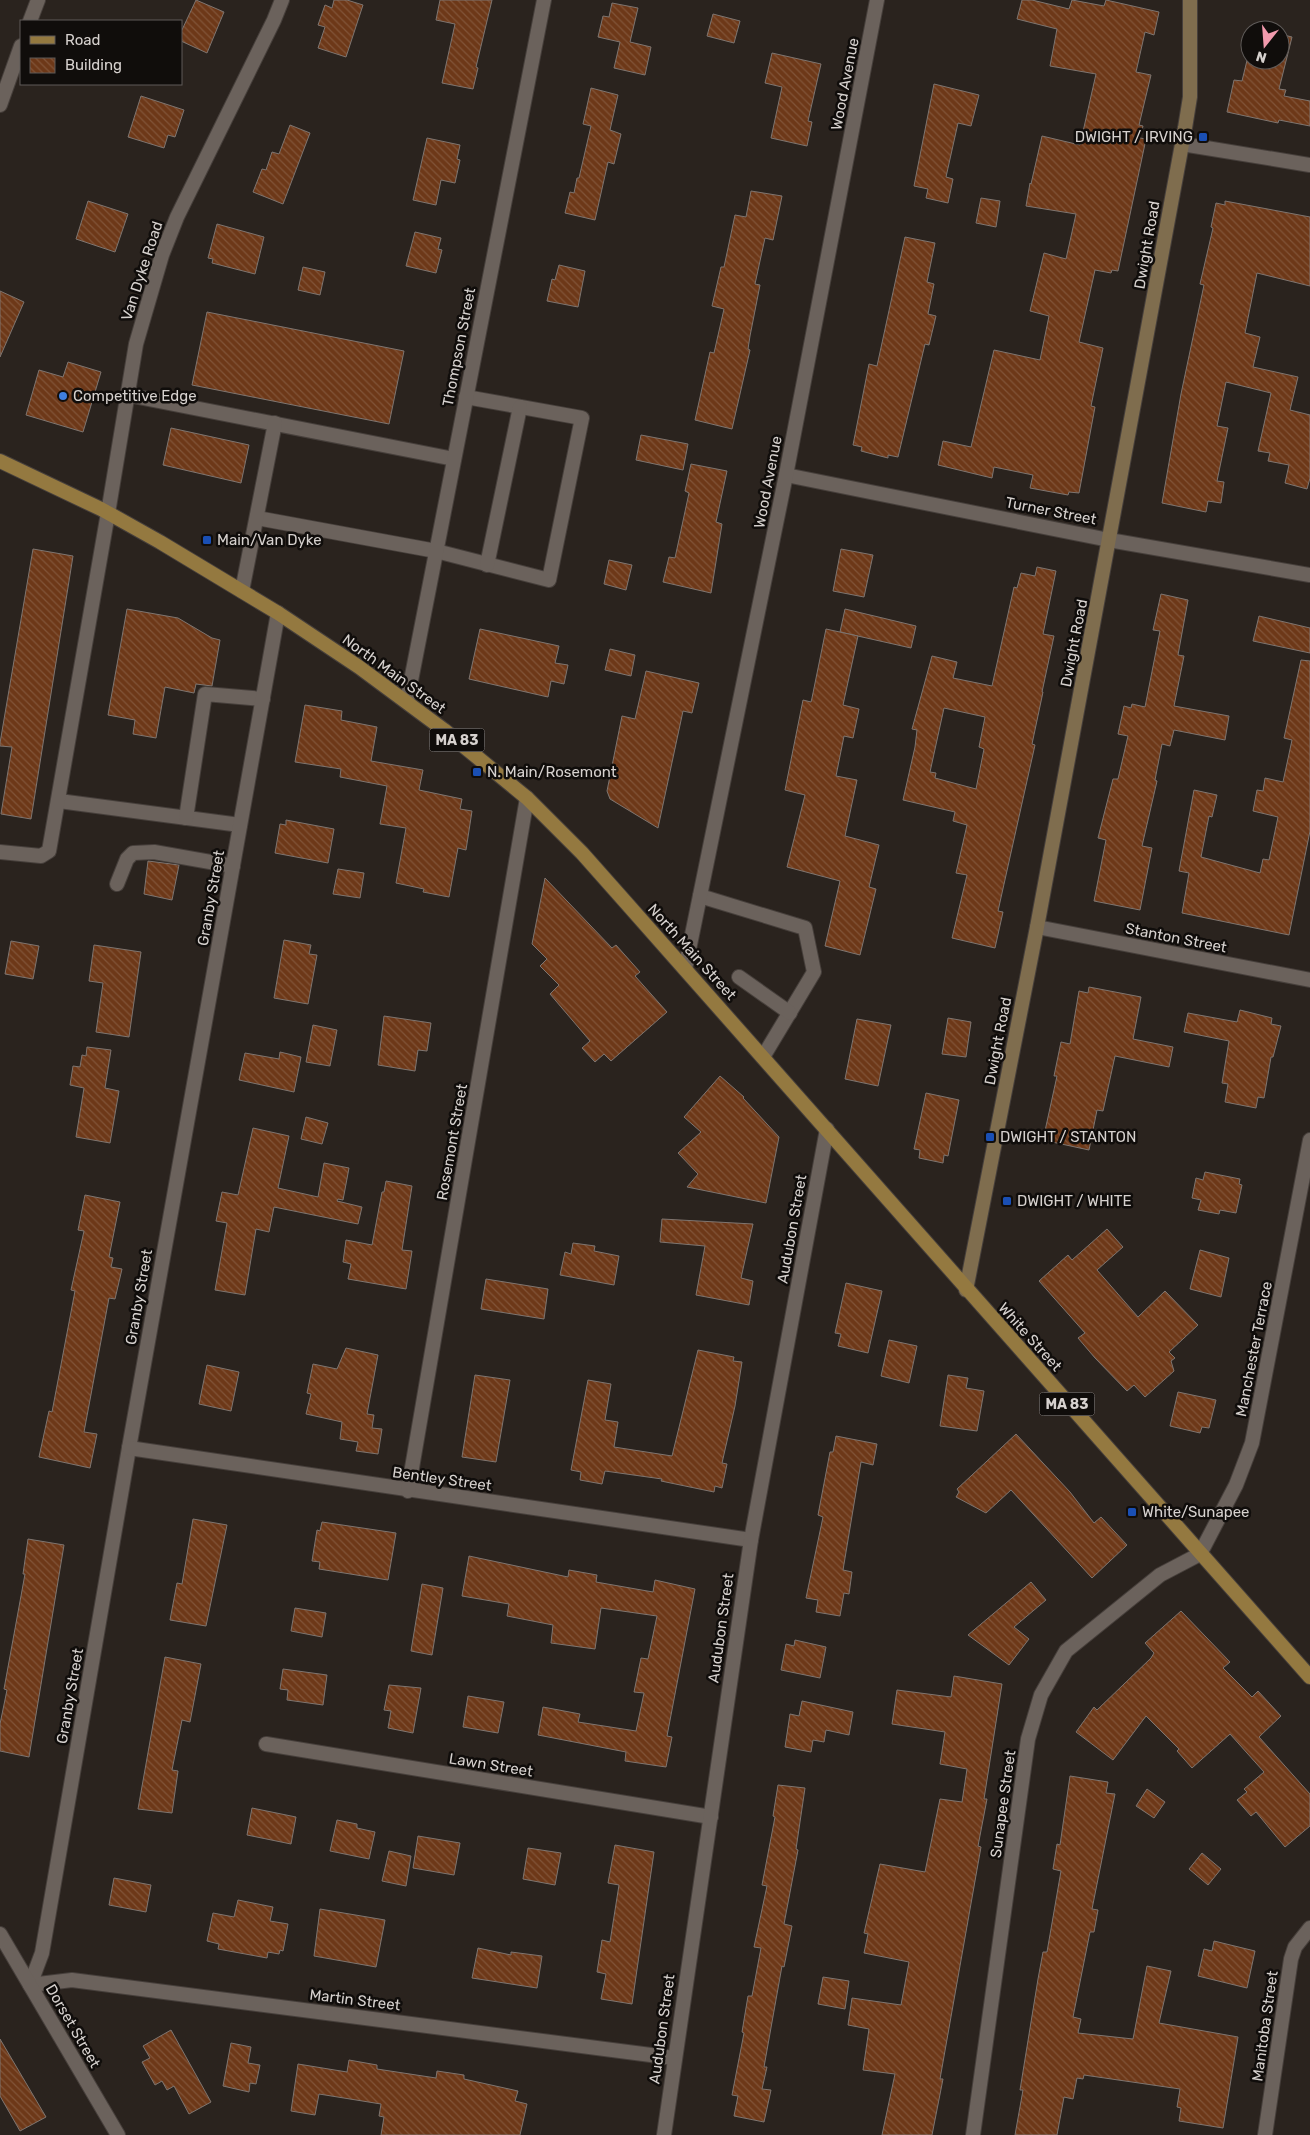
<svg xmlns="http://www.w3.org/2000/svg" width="1310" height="2135" font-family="Rubik,sans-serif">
  <defs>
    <pattern id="building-back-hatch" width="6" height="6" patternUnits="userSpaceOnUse" patternTransform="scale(1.25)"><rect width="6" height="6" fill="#6d3818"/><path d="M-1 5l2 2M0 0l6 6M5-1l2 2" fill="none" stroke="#815438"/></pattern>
  </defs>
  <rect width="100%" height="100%" fill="#2a231e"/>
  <g fill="url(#building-back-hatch)" stroke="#7e7570" fill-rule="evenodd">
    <path d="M196,0L224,12L207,53L181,41V32Z"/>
    <path d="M334,0H347L363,5L346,57L318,48L325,27L318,25L325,5L332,8Z"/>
    <path d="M440,0H492L476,67L478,68L473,89L442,83L455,24L436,20Z"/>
    <path d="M1022,0H1032L1069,9L1072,0L1104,6L1106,0L1159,12L1154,35L1145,32L1136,72L1151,75L1139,125L1143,126L1140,138L1146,139L1118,271L1112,270L1111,273L1095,270L1079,342L1103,348L1091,406L1095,407L1079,493L1069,492L1068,495L1030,488L1033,475L994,467L992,478L938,465L943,441L971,447L994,350L1040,360L1049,316L1030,311L1044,253L1066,259L1076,214L1026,206L1030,183L1031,184L1042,136L1080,145L1096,74L1050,66L1057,29L1017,19Z"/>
    <path d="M612,3L638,8L630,42L651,47L645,75L614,68L620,42L598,37L603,16L609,17Z"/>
    <path d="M713,14L740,21L734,43L707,36Z"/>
    <path d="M1280,34L1292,37L1279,89L1286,90L1284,96L1310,101V126L1279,120L1278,123L1227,112L1234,80L1242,81L1250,48V60H1280Z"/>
    <path d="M772,53L821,64L808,121L812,122L807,146L771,138L782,87L765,83Z"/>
    <path d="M934,84L979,95L971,126L958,123L946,177L953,179L948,203L926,198L928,189L914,186Z"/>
    <path d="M591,88L618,95L610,130L621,134L614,164L608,162L595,220L565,213L570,192L574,193L577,178H579L591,126L583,124Z"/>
    <path d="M141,96L184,110L175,137L168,135L164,148L128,137Z"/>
    <path d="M290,125L310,133L283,204L253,192L262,169L266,170L272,152L279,154Z"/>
    <path d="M427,138L460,145L457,159L460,160L455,183L441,180L436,205L413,200Z"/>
    <path d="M751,191L782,196L773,240L765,238L755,284L760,285L750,336L748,349L750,350L732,429L695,420L710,352L714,353L724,309L712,306L721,267H724L735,215L746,217Z"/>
    <path d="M981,198L1000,201L996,227L976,223Z"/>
    <path d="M88,201L128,214L115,252L76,239Z"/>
    <path d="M1225,201L1310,217V286L1257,273L1245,333L1260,337L1253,367L1298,377L1290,410L1310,415V478L1307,489L1285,483L1289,465L1268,461L1270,453L1258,451L1271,393L1226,382L1217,426L1228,428L1217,481L1224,482L1221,503L1208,501L1206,512L1162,503L1181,394L1204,285L1200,284L1213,228L1211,227L1216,203L1225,205Z"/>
    <path d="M217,224L264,237L255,274L212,263L213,259L208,258Z"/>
    <path d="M415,232L441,238L438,249L442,250L436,273L406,266Z"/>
    <path d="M905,237L935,243L927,282L934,284L928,314L936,316L929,345L925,344L898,457L888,455V458L861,451L862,447L853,445L869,364L877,366Z"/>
    <path d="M559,265L585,271L578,307L547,301L552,279L555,280Z"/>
    <path d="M303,267L325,272L320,295L298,290Z"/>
    <path d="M0,291L24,302L0,357Z"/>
    <path d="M207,312L404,351L389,424L192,385Z"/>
    <path d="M68,362L101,372L83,432L26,415L39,370L63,377Z"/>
    <path d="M171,428L249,445L241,483L163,465Z"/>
    <path d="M641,435L688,444L683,470L636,460Z"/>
    <path d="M691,464L727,471L716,522L722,524L711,593L663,582L669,557L675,558L689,493L685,491Z"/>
    <path d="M33,549L73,556L31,819L1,814L12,747L0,746V743Z"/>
    <path d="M841,549L873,555L864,597L833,591Z"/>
    <path d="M609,560L632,565L626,590L604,584Z"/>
    <path d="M1037,567L1056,571L1043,634L1054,636L1042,692H1043L1032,744L1035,745L998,911L1003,912L995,948L952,938L967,875L956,873L967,825L953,821L955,812L903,800L915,747L917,730L912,729L932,656L957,662L953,678L992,686L1014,587L1017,588L1021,573L1035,576ZM944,708L985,717L979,747L984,749L976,789L935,778L936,773L930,772Z"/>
    <path d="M1161,594L1188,600L1178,655L1184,656L1174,706L1229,716L1225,740L1174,730L1170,746L1162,744L1155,780L1157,781L1142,846L1152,848L1140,910L1094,901L1106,840L1098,838L1113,779H1118L1128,736L1118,734L1124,706L1131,708L1132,704L1145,707L1160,631L1153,630Z"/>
    <path d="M127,609L178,618L212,638L220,640L212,686L196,684L194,693L165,687L156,738L133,734L135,720L108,715Z"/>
    <path d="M845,609L916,626L911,648L840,632Z"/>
    <path d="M1259,616L1310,628V653L1253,641Z"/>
    <path d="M480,629L559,646L555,663L568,665L564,684L551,681L548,697L469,679Z"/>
    <path d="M826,629L858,636L843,705L859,709L853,738L844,736L836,776L857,780L845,836L879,845L869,887L876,889L860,955L825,946L840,881L787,867L805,795L785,790L803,700L811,702L812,698Z"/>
    <path d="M610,649L635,655L631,676L605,670Z"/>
    <path d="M1301,660L1310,661V831L1289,935L1182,913L1189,873L1179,871L1194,790L1217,795L1212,817L1209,816L1201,857L1260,873L1263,859L1269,860L1278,817L1253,811L1257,790L1263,791L1265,778L1283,782L1292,740L1284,738Z"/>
    <path d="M646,671L699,683L692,713L683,711L658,828L610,799L607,791L622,716L635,719Z"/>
    <path d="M305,705L342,711L341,720L377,727L371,761L423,770L419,790L462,799L460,809L472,811L466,850L458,848L449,897L423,892L424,889L396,883L406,828L380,824L387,786L340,777L341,769L295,762Z"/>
    <path d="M286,820L334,829L328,863L275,853L280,824L286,825Z"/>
    <path d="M148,861L179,865L172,900L144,894Z"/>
    <path d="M338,869L364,873L360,898L333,894Z"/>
    <path d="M545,878L612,948L616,945L640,972L635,976L667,1012L611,1061L604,1054L595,1062L582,1048L590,1041L550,994L559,985L540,966L547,959L532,944Z"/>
    <path d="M284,940L311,945L309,954L317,955L308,1004L274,998Z"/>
    <path d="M11,941L39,946L33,979L5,974Z"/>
    <path d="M94,945L141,952L129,1037L96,1032L103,983L89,981Z"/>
    <path d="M1089,987L1141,997L1133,1039L1173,1047L1169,1067L1115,1056L1103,1111L1097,1110L1089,1150L1043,1140L1057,1076H1054L1061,1042L1070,1044L1079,991L1088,993Z"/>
    <path d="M1240,1010L1272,1018L1271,1024L1281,1026L1273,1057H1271L1264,1098L1258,1097L1256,1108L1225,1102L1228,1084L1222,1083L1229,1041L1184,1032L1188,1013L1237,1022Z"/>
    <path d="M384,1016L431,1023L427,1051L418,1050L415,1071L378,1065Z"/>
    <path d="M948,1018L971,1022L966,1057L942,1054Z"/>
    <path d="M857,1019L891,1025L878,1086L845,1079Z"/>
    <path d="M313,1025L337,1030L330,1066L306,1062Z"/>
    <path d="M87,1047L111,1050L105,1088L119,1091L110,1143L76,1137L84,1088L70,1085L73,1066L80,1067L82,1055L86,1056Z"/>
    <path d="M280,1052L301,1057L294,1092L239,1080L245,1053L279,1059Z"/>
    <path d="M720,1076L744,1097L743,1098L779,1137L766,1203L687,1187L698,1174L678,1153L701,1132L684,1117Z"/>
    <path d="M926,1093L959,1100L948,1156L944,1155L943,1163L919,1158L920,1150L914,1149Z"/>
    <path d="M306,1117L328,1123L322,1144L301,1139Z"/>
    <path d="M253,1128L289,1136L278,1188L318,1197L324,1163L349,1168L343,1200L338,1199L337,1201L362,1207L358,1224L274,1207L269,1232L256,1229L245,1295L215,1290L227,1223L216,1221L222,1192L238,1195Z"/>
    <path d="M1205,1172L1240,1179L1239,1184L1242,1185L1236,1213L1220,1210L1219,1214L1198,1210L1201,1200L1192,1198L1196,1178L1203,1180Z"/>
    <path d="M386,1181L412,1186L402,1250L412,1251L406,1289L348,1279L351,1264L343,1262L346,1240L372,1245L382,1192H384Z"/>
    <path d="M85,1195L120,1202L109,1257L113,1258L111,1267L122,1269L115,1299L109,1298L84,1432L97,1434L90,1468L39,1457L49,1411L52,1412L75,1291L71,1290L84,1231L78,1230Z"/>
    <path d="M662,1219L753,1224L741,1278L753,1281L749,1305L696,1295L705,1246L660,1242Z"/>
    <path d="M1107,1229L1123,1247L1097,1270L1138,1317L1165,1291L1198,1325L1169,1352L1175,1358L1171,1361L1174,1371L1145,1397L1134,1385L1127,1391L1095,1358L1078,1338L1085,1333L1039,1281L1068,1255L1072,1260Z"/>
    <path d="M573,1243L595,1246L594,1251L619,1256L614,1285L560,1275L565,1252L571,1254Z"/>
    <path d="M1200,1250L1229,1258L1221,1297L1190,1289Z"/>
    <path d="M486,1279L548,1289L544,1319L481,1309Z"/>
    <path d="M846,1283L882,1291L868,1353L838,1346L841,1334L835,1333Z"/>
    <path d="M889,1340L917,1346L909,1383L881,1376Z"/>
    <path d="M346,1348L378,1355L367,1414L374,1415L372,1428L382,1429L378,1454L356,1451L358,1442L340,1439L342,1422L306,1414L311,1394L307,1393L313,1364L337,1369Z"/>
    <path d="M698,1350L734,1357L733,1361L742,1362L735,1406L722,1463L727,1464L722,1488L715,1486L714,1492L661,1481L662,1479L605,1471L602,1484L580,1480L581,1472L571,1470L588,1380L611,1384L605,1420L618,1422L614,1447L672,1456Z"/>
    <path d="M207,1365L239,1372L231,1411L199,1404Z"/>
    <path d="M475,1375L510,1380L496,1462L462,1457Z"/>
    <path d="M948,1375L968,1378L966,1388L984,1391L977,1431L940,1426Z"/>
    <path d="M1178,1392L1216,1400L1209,1428L1202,1427L1200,1433L1170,1426Z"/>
    <path d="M1016,1434L1070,1492L1094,1523L1101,1517L1127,1545L1092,1578L1011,1490L986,1513L956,1497L959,1492L957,1489Z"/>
    <path d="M836,1436L877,1444L873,1465L861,1462L843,1570L852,1572L849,1594L844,1593L840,1616L816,1612L818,1600L806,1598L823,1517L818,1515L830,1452H833Z"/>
    <path d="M193,1519L227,1525L206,1626L170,1620L177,1583L182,1584Z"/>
    <path d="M322,1522L396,1533L388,1580L319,1569L320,1562L312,1561L317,1530L320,1531Z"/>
    <path d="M28,1539L64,1545L29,1757L0,1751V1724L7,1690L4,1689L25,1574H23Z"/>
    <path d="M469,1556L568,1577L569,1570L597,1575L596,1582L653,1592L655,1580L695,1589L667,1736L672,1737L666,1767L625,1761L626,1752L538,1735L543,1707L580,1714L578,1722L636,1731L644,1693L634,1692L641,1658L648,1659L657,1616L601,1608L595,1649L551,1643L553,1625L507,1616L509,1604L462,1596Z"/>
    <path d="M1031,1582L1046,1600L1014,1627L1029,1639L1009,1665L968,1635Z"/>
    <path d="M422,1584L443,1588L432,1655L411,1651Z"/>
    <path d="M295,1608L326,1613L322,1637L291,1631Z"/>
    <path d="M1181,1611L1230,1662L1223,1668L1252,1697L1258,1691L1281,1716L1259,1737L1310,1794V1826L1285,1847L1256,1812L1251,1816L1237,1800L1247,1792L1244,1789L1264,1772L1230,1734L1192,1768L1177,1751L1179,1749L1146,1716L1113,1760L1076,1732L1094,1707L1097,1710L1151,1658L1154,1653L1145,1643Z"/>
    <path d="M795,1640L826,1647L820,1678L781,1670L786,1644L794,1646Z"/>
    <path d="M165,1657L201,1664L190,1722L182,1720L172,1770L178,1771L172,1813L138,1809Z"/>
    <path d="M283,1669L327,1675L323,1705L287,1700L288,1690L280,1689Z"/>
    <path d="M954,1676L1002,1684L984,1799H987L978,1846L981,1847L940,2079H943L932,2135H882L895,2074L863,2070L869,2029L848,2025L852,1998L901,2005L909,1962L864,1953L868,1934L864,1933L880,1864L925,1872L940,1799L962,1802L967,1769L940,1764L945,1732L892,1724L897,1690L951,1697Z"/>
    <path d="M389,1685L421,1688L413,1733L388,1728L391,1711L384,1710Z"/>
    <path d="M468,1696L504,1702L498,1733L463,1727Z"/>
    <path d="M802,1701L853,1712L849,1735L826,1730L824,1742L813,1740L811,1752L785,1747L790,1714L799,1716Z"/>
    <path d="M1070,1776L1108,1782L1106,1793L1115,1794L1092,1909L1098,1910L1094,1932H1090L1073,2017L1081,2019L1078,2033L1133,2039L1147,1966L1171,1971L1159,2023L1238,2037L1223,2128L1179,2121L1181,2108L1177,2107L1180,2089L1084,2075L1083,2079L1077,2078L1073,2099L1064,2097L1057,2135H1015L1023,2090H1020L1038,1979L1043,1952H1047L1061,1871L1053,1869L1057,1844L1060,1845Z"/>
    <path d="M778,1785L805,1788L796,1849L798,1850L784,1924L792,1926L784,1967L782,1966L764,2067H767L762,2089L771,2090L764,2122L734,2116L738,2096L732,2095L744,2033L742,2032L748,1996H752L761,1948L754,1947L767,1886L762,1885L775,1817L773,1816Z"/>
    <path d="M1147,1789L1165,1802L1154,1818L1136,1806Z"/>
    <path d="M252,1808L296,1817L291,1844L247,1835Z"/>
    <path d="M337,1820L357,1824V1828L375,1832L369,1859L330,1851Z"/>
    <path d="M418,1836L460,1843L454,1875L413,1868Z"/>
    <path d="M615,1845L654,1852L632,2004L601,1999L606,1974L597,1972L602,1940L610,1942L619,1885L608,1883Z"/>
    <path d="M528,1848L561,1853L555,1885L523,1879Z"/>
    <path d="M389,1851L411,1856L406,1886L382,1881Z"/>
    <path d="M1202,1853L1221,1869L1208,1885L1189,1869Z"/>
    <path d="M114,1878L151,1885L146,1912L109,1905Z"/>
    <path d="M238,1900L273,1907L270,1921L288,1924L283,1951L280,1950L279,1954L268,1952L267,1958L218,1949L219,1944L207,1941L213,1913L234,1917Z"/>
    <path d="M320,1909L385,1920L376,1967L314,1956Z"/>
    <path d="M1214,1941L1255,1951L1247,1988L1198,1976L1204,1949L1212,1951Z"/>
    <path d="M478,1948L511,1955V1952L542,1956L537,1988L472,1978Z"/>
    <path d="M823,1977L849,1981L845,2009L818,2004Z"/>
    <path d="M171,2030L211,2102L189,2114L174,2086L167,2090L162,2081L155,2085L142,2062L150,2058L143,2046Z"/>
    <path d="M0,2039L46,2117L20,2131L0,2096Z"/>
    <path d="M231,2043L251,2047L248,2063L260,2065L256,2084L250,2083L249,2092L223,2086Z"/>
    <path d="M349,2060L377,2065V2069L436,2078L437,2071L464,2075V2079L518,2091L515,2101L527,2104L520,2135H381L384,2117L379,2116L381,2104L319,2094L315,2115L291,2111L298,2064L347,2072Z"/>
  </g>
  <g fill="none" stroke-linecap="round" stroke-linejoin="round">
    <defs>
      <g id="service">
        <path d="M128,395L454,459"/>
        <path d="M257,518L436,551L549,580L582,418L466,397"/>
        <path d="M487,565L520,407"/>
        <path d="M242,591L275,423"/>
        <path d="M59,801L240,825"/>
        <path d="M186,818L205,694L263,699"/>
        <path d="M0,852L41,856L49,851L108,513"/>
        <path d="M117,884L127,859L133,853L154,852L233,866"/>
        <path d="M700,896L805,928L814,972L763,1057"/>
        <path d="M739,977L790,1013"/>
      </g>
      <g id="minor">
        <path d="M30,21L38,0"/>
        <path d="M0,105L21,46"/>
        <path d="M1182,144L1310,165"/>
        <path d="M786,475L1109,540L1310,575"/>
        <path d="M108,513L136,344L162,255L177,217L274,20L282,0"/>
        <path d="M278,613L129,1448L42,1953L30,1985L72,1980L674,2058"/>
        <path d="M407,701L544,0"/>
        <path d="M1037,927L1310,980"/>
        <path d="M685,969L786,475L877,0"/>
        <path d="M129,1448L751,1540"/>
        <path d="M408,1491L527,798"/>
        <path d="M266,1744L711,1817"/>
        <path d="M973,2135L1028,1739L1041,1695L1066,1651L1160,1575L1200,1554L1236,1485L1252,1443L1310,1140"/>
        <path d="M1265,2135L1291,1959L1295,1947L1310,1928"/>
      </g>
      <g id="tertiary">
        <path d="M0,1934L118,2135"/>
        <path d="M664,2135L751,1540L827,1129"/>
      </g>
      <path id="secondary" d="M966,1290L1037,927L1185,128L1190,97V0"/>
      <path id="primary" d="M0,461L101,509L160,542L278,613L359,667L444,730L527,798L582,853L629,906L1310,1677"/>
    </defs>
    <use href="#service" stroke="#463f3b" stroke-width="16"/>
    <use href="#minor" stroke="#463f3b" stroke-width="16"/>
    <use href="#tertiary" stroke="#463f3b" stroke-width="16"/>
    <use href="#secondary" stroke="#463f3b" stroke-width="16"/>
    <use href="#primary" stroke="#463f3b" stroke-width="16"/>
    <use href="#service" stroke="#6b625c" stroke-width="14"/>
    <use href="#minor" stroke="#6b625c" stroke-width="14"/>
    <use href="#tertiary" stroke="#6b625c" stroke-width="14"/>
    <use href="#secondary" stroke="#7f6d4e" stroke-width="14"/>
    <use href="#primary" stroke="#947940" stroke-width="14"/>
  </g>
  <g fill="#1a4fb4" stroke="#100d0b" stroke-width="2">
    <rect x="1198" y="132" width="10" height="10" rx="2.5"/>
    <rect x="202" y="535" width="10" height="10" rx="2.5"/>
    <rect x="472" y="767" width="10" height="10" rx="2.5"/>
    <rect x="985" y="1132" width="10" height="10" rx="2.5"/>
    <rect x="1002" y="1196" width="10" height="10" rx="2.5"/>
    <rect x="1127" y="1507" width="10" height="10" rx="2.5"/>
  </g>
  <circle fill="#3f7fe0" stroke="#100d0b" stroke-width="2" cx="63" cy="396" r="5"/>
  <g text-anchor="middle" stroke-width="5" stroke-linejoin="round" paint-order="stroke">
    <g fill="#100d0b" stroke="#9b9694" stroke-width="1">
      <rect x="429.5" y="728.5" width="55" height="23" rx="4"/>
      <rect x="1039.5" y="1392.5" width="55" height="23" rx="4"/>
    </g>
    <g font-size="14" font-weight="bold" fill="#d6d1ce">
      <text x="457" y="745">MA 83</text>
      <text x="1067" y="1409">MA 83</text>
    </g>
    <g font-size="15" fill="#d6d1ce" stroke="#100d0b">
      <text transform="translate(845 84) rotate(-79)" y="5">Wood Avenue</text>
      <text transform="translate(1147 245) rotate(-80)" y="5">Dwight Road</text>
      <text transform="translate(142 271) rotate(-72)" y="5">Van Dyke Road</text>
      <text transform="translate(459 347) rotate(-79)" y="5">Thompson Street</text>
      <text transform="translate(768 482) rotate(-79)" y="5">Wood Avenue</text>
      <text transform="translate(1051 511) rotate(11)" y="5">Turner Street</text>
      <text transform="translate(1074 643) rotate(-79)" y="5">Dwight Road</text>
      <text transform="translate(394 674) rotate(36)" y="5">North Main Street</text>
      <text transform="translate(211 898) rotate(-80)" y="5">Granby Street</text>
      <text transform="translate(1176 938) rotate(11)" y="5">Stanton Street</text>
      <text transform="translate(692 952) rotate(48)" y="5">North Main Street</text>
      <text transform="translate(998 1041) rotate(-79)" y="5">Dwight Road</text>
      <text transform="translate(452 1142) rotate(-80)" y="5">Rosemont Street</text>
      <text transform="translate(792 1229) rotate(-80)" y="5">Audubon Street</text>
      <text transform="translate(139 1297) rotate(-80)" y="5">Granby Street</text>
      <text transform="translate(1030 1337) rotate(48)" y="5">White Street</text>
      <text transform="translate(1254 1349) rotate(-79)" y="5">Manchester Terrace</text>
      <text transform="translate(442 1479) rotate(8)" y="5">Bentley Street</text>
      <text transform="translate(721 1628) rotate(-82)" y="5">Audubon Street</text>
      <text transform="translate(70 1696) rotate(-80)" y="5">Granby Street</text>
      <text transform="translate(491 1765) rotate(9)" y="5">Lawn Street</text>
      <text transform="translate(1003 1804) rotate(-82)" y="5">Sunapee Street</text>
      <text transform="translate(355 2000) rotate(7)" y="5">Martin Street</text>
      <text transform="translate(73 2026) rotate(60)" y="5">Dorset Street</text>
      <text transform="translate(1265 2026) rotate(-82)" y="5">Manitoba Street</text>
      <text transform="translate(662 2029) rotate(-82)" y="5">Audubon Street</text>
    </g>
    <g font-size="15" fill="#d6d1ce" stroke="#100d0b" text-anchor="start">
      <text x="1193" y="142" text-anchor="end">DWIGHT / IRVING</text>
      <text x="73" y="401">Competitive Edge</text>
      <text x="217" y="545">Main/Van Dyke</text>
      <text x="487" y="777">N. Main/Rosemont</text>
      <text x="1000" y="1142">DWIGHT / STANTON</text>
      <text x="1017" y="1206">DWIGHT / WHITE</text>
      <text x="1142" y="1517">White/Sunapee</text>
    </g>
  </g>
  <rect x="20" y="20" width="162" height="65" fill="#100d0b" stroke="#5f5b59"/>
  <rect x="30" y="36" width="25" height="8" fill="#947940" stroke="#5f5b59"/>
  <text x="65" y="45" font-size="15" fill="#d6d1ce">Road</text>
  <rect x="30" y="58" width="25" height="15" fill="url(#building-back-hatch)" stroke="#5f5b59"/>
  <text x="65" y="70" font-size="15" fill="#d6d1ce">Building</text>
  <g transform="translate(1265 45) rotate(197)"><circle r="24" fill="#100d0b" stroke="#5f5b59"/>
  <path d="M0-4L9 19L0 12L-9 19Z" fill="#f29aad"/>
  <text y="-8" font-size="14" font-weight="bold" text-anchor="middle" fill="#d6d1ce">N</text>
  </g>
</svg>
